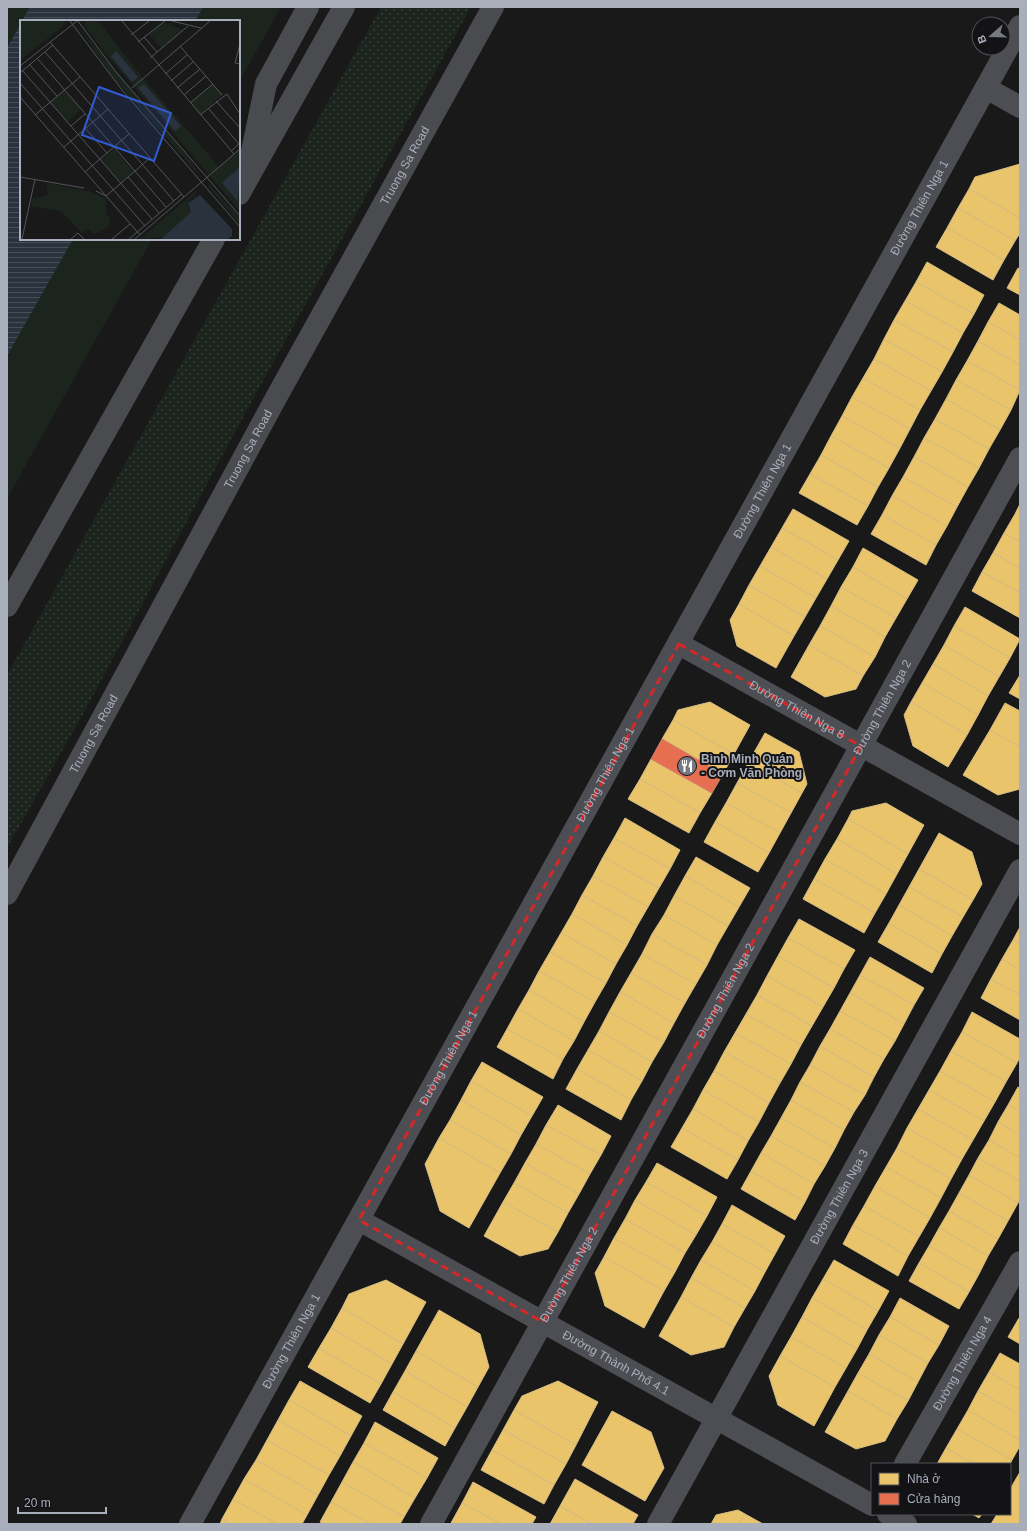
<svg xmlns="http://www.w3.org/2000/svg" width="1027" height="1531" font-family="Helvetica,sans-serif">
  <defs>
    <pattern id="grass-dots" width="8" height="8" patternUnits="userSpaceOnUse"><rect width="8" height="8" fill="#1c241e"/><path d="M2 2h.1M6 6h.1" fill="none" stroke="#3a413d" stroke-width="1.8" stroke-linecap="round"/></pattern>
    <pattern id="water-rules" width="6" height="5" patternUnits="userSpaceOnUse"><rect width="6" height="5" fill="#2a333d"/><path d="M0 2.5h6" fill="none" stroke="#464e57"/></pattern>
  </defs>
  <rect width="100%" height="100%" fill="#19191a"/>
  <path fill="url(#grass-dots)" d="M381,7H471L249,406L83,714L7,848V675Z"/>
  <path fill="#1c241e" d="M7,7H281L239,82V21H21V239H152L7,499Z"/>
  <g fill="url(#water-rules)">
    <path d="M30,7H203L195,21H22Z"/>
    <path d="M21,23V239H73L7,356V48Z"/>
  </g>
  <g fill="#e9c46a" stroke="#d6bd82">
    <path d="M1020,164V218L969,189L975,177Z"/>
    <path d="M969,189L1020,218V233L1015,241L958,208Z"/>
    <path d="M958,208L1015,241L1004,260L947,228Z"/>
    <path d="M947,228L1004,260L993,280L936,247Z"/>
    <path d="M927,262L984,295L974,314L916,282Z"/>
    <path d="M1018,268L1020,269V295L1007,288Z"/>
    <path d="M916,282L974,314L963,333L905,301Z"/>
    <path d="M905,301L963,333L953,352L894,320Z"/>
    <path d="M999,303L1020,315V340L988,322Z"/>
    <path d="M894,320L953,352L942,372L884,339Z"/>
    <path d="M988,322L1020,340V365L978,341Z"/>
    <path d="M884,339L942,372L931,391L874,359Z"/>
    <path d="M978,341L1020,365V390L967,361Z"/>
    <path d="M874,359L931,391L920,410L863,378Z"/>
    <path d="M967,361L1020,390L1011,410L956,380Z"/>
    <path d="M863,378L920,410L910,429L852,397Z"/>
    <path d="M956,380L1011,410L1000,430L946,399Z"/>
    <path d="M852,397L910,429L900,448L842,416Z"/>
    <path d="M946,399L1000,430L989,449L935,419Z"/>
    <path d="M842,416L900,448L889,468L831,436Z"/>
    <path d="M935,419L989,449L979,468L924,438Z"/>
    <path d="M831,436L889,468L878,487L821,455Z"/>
    <path d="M924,438L979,468L968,487L914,457Z"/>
    <path d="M821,455L878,487L868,506L810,474Z"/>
    <path d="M914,457L968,487L957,507L903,477Z"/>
    <path d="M810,474L868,506L857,525L799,493Z"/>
    <path d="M903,477L957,507L947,526L892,496Z"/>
    <path d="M892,496L947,526L936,545L882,515Z"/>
    <path d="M1020,504V517L1015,514Z"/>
    <path d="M793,509L849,541L838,560L782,528Z"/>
    <path d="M1015,514L1020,517V542L1004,533Z"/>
    <path d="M882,515L936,545L926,565L871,534Z"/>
    <path d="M782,528L838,560L827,579L771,547Z"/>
    <path d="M1004,533L1020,542V568L993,553Z"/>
    <path d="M771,547L827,579L816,598L760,566Z"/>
    <path d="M863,548L918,580L907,599L853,567Z"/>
    <path d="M993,553L1020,568V593L982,572Z"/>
    <path d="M760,566L816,598L805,617L749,585Z"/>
    <path d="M853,567L907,599L896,618L841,587Z"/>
    <path d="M982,572L1020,593V618L972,591Z"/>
    <path d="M749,585L805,617L794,636L739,604Z"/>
    <path d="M841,587L896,618L885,637L831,606Z"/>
    <path d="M739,604L794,636L776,668L737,646L730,620Z"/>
    <path d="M831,606L885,637L875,657L820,626Z"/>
    <path d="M965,607L1020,639L1010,658L954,626Z"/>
    <path d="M820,626L875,657L863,676L809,645Z"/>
    <path d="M954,626L1010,658L999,677L944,645Z"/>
    <path d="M809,645L863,676L856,689L825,697L791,677Z"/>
    <path d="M944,645L999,677L988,696L933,664Z"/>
    <path d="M933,664L988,696L978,715L922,683Z"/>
    <path d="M1020,675V699L1009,693Z"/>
    <path d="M922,683L978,715L967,735L911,702Z"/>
    <path d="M710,702L750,725L734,754L673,720L678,710Z"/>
    <path d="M911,702L967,735L948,767L913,746L904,715Z"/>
    <path d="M1005,703L1020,711V747L990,730Z"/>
    <path d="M673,720L734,754L723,774L662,739Z"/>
    <path d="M990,730L1020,747V789L998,795L963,775Z"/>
    <path d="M765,733L799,752L807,784L802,793L748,763Z"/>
    <path d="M651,759L712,793L700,813L640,779Z"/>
    <path d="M748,763L802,793L791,813L737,783Z"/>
    <path d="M640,779L700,813L689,833L628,799Z"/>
    <path d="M737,783L791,813L780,833L726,803Z"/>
    <path d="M726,803L780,833L769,853L715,822Z"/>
    <path d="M886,803L924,825L908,854L848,819L852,811Z"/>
    <path d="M625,818L680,850L670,869L614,838Z"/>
    <path d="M848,819L908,854L897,874L837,839Z"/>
    <path d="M715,822L769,853L758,872L704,842Z"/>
    <path d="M939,833L972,852L982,884L973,900L919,869Z"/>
    <path d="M614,838L670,869L659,888L603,857Z"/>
    <path d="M837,839L897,874L886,894L825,859Z"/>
    <path d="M603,857L659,888L648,907L593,876Z"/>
    <path d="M696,857L750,888L739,907L685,876Z"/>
    <path d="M825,859L886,894L875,913L814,879Z"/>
    <path d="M919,869L973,900L963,917L909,887Z"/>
    <path d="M593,876L648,907L637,926L582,895Z"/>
    <path d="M685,876L739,907L728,926L674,896Z"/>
    <path d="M814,879L875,913L864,933L803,899Z"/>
    <path d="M909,887L963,917L952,936L899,905Z"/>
    <path d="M582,895L637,926L627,945L572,914Z"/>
    <path d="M674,896L728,926L717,945L664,915Z"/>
    <path d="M899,905L952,936L942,954L889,923Z"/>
    <path d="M572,914L627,945L616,964L561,933Z"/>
    <path d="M664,915L717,945L707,965L652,934Z"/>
    <path d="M799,919L855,950L844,969L788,938Z"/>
    <path d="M889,923L942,954L932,973L878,942Z"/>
    <path d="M1020,927V944L1013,940Z"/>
    <path d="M561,933L616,964L606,983L550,952Z"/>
    <path d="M652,934L707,965L696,984L642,954Z"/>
    <path d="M788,938L844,969L834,988L778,956Z"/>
    <path d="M1013,940L1020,944V970L1002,959Z"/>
    <path d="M550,952L606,983L595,1002L539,971Z"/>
    <path d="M642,954L696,984L685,1003L631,973Z"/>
    <path d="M778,956L834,988L823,1007L767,976Z"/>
    <path d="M870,957L924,988L914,1005L860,975Z"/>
    <path d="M1002,959L1020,970V995L991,979Z"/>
    <path d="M539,971L595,1002L584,1022L529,990Z"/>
    <path d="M631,973L685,1003L674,1023L620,992Z"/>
    <path d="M860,975L914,1005L904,1024L850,993Z"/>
    <path d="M767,976L823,1007L812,1026L757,995Z"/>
    <path d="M991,979L1020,995V1020L981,998Z"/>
    <path d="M529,990L584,1022L574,1041L518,1009Z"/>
    <path d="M620,992L674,1023L664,1042L609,1012Z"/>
    <path d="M850,993L904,1024L895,1041L840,1011Z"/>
    <path d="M757,995L812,1026L801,1045L746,1014Z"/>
    <path d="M518,1009L574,1041L563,1059L507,1029Z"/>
    <path d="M840,1011L895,1041L884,1059L830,1029Z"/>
    <path d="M609,1012L664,1042L652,1062L599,1031Z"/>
    <path d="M972,1012L1020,1039V1057L1017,1063L962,1032Z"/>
    <path d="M746,1014L801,1045L791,1064L735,1033Z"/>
    <path d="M507,1029L563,1059L553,1079L497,1047Z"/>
    <path d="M830,1029L884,1059L874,1077L820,1046Z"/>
    <path d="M599,1031L652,1062L642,1081L588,1050Z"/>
    <path d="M962,1032L1017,1063L1006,1082L951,1051Z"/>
    <path d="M735,1033L791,1064L780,1083L724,1052Z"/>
    <path d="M820,1046L874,1077L865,1095L810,1065Z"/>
    <path d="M588,1050L642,1081L631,1100L577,1069Z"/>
    <path d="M951,1051L1006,1082L995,1102L940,1071Z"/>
    <path d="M724,1052L780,1083L769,1103L714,1071Z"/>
    <path d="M482,1062L543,1097L532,1116L471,1081Z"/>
    <path d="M810,1065L865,1095L854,1112L800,1082Z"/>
    <path d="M577,1069L631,1100L621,1120L566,1089Z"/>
    <path d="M714,1071L769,1103L759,1122L703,1090Z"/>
    <path d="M940,1071L995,1102L984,1121L929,1090Z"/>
    <path d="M471,1081L532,1116L521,1135L461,1100Z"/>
    <path d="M800,1082L854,1112L844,1130L791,1100Z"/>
    <path d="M1018,1087L1020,1088V1111L1008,1105Z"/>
    <path d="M703,1090L759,1122L748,1141L693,1109Z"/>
    <path d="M929,1090L984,1121L973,1140L918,1109Z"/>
    <path d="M461,1100L521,1135L511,1154L450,1120Z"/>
    <path d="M791,1100L844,1130L835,1148L781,1118Z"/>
    <path d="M558,1105L611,1136L601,1155L546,1125Z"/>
    <path d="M1008,1105L1020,1111V1135L998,1122Z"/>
    <path d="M693,1109L748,1141L738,1160L682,1128Z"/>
    <path d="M918,1109L973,1140L962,1159L907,1128Z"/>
    <path d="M781,1118L835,1148L825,1166L771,1136Z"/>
    <path d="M450,1120L511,1154L500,1173L439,1138Z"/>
    <path d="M998,1122L1020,1135V1158L989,1140Z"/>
    <path d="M546,1125L601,1155L590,1174L536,1144Z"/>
    <path d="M682,1128L738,1160L727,1179L671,1147Z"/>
    <path d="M907,1128L962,1159L951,1179L897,1148Z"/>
    <path d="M771,1136L825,1166L814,1184L761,1153Z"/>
    <path d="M439,1138L500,1173L469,1228L440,1211L425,1164Z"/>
    <path d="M989,1140L1020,1158V1181L978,1158Z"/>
    <path d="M536,1144L590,1174L579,1194L525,1163Z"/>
    <path d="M897,1148L951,1179L941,1198L886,1167Z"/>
    <path d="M761,1153L814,1184L805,1202L751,1171Z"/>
    <path d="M978,1158L1020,1181V1199L1018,1203L969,1175Z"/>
    <path d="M525,1163L579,1194L568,1213L514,1183Z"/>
    <path d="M657,1163L717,1197L707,1216L646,1182Z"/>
    <path d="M886,1167L941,1198L930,1218L875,1186Z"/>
    <path d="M751,1171L805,1202L795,1220L741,1189Z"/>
    <path d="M969,1175L1018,1203L1008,1221L959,1193Z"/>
    <path d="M646,1182L707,1216L696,1235L635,1200Z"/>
    <path d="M514,1183L568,1213L558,1232L503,1202Z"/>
    <path d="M875,1186L930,1218L919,1237L864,1206Z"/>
    <path d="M959,1193L1008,1221L998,1239L949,1211Z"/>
    <path d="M635,1200L696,1235L685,1253L625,1219Z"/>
    <path d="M503,1202L558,1232L548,1249L520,1256L484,1236Z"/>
    <path d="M732,1205L785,1236L775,1254L722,1224Z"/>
    <path d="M864,1206L919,1237L908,1256L853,1225Z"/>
    <path d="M949,1211L998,1239L988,1256L939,1228Z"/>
    <path d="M625,1219L685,1253L675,1272L614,1238Z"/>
    <path d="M722,1224L775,1254L765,1272L712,1242Z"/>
    <path d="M853,1225L908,1256L898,1276L843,1244Z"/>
    <path d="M939,1228L988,1256L979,1274L929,1246Z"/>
    <path d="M614,1238L675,1272L664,1291L604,1257Z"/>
    <path d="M712,1242L765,1272L755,1291L701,1260Z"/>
    <path d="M929,1246L979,1274L969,1292L919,1263Z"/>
    <path d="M604,1257L664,1291L644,1328L605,1306L595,1273Z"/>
    <path d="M701,1260L755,1291L745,1308L691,1278Z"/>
    <path d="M834,1260L889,1291L878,1311L823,1279Z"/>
    <path d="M919,1263L969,1292L959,1309L909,1281Z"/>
    <path d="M691,1278L745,1308L734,1327L681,1297Z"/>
    <path d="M823,1279L878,1311L867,1330L812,1298Z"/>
    <path d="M386,1280L426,1302L403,1344L342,1308L349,1294Z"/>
    <path d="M681,1297L734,1327L724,1347L691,1355L659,1336Z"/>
    <path d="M812,1298L867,1330L857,1349L802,1317Z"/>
    <path d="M900,1298L949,1326L939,1345L890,1317Z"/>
    <path d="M342,1308L403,1344L392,1364L331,1328Z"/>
    <path d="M439,1310L480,1334L489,1367L478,1387L416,1351Z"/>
    <path d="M802,1317L857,1349L846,1368L791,1337Z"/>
    <path d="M890,1317L939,1345L928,1363L879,1335Z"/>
    <path d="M1019,1318H1020V1344L1008,1337Z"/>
    <path d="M331,1328L392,1364L381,1384L319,1348Z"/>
    <path d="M879,1335L928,1363L918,1382L869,1354Z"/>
    <path d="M791,1337L846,1368L835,1387L780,1356Z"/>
    <path d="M319,1348L381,1384L370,1403L308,1367Z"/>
    <path d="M416,1351L478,1387L467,1407L405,1371Z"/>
    <path d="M1000,1353L1020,1364V1390L989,1372Z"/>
    <path d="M869,1354L918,1382L908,1401L858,1373Z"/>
    <path d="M780,1356L835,1387L814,1426L778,1405L769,1376Z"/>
    <path d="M405,1371L467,1407L455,1428L393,1392Z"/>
    <path d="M989,1372L1020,1390V1415L978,1391Z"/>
    <path d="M858,1373L908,1401L897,1419L848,1391Z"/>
    <path d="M300,1381L362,1416L351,1436L289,1400Z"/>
    <path d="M558,1381L598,1402L576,1445L514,1410L522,1396Z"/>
    <path d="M848,1391L897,1419L885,1441L856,1449L825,1432Z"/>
    <path d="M978,1391L1020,1415V1440L968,1410Z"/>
    <path d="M393,1392L455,1428L445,1446L383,1410Z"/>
    <path d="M289,1400L351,1436L340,1456L278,1420Z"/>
    <path d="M514,1410L576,1445L566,1464L503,1430Z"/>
    <path d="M968,1410L1020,1440V1446L1012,1460L957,1429Z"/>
    <path d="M612,1411L651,1432L664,1468L645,1501L582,1465Z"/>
    <path d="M278,1420L340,1456L329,1475L267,1440Z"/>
    <path d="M375,1422L438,1458L427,1478L364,1443Z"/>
    <path d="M957,1429L1012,1460L1010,1464H974L946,1448Z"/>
    <path d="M503,1430L566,1464L554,1485L492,1450Z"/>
    <path d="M267,1440L329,1475L318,1495L256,1460Z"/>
    <path d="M364,1443L427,1478L415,1498L353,1462Z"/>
    <path d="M946,1448L974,1464H937Z"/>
    <path d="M492,1450L554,1485L544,1504L481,1470Z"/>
    <path d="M256,1460L318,1495L307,1515L244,1479Z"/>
    <path d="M353,1462L415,1498L404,1517L342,1482Z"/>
    <path d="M1020,1472V1487L1013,1484Z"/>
    <path d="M244,1479L307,1515L302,1524H277L233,1499Z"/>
    <path d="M575,1479L638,1515L633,1524H592L560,1506Z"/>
    <path d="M342,1482L404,1517L400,1524H370L331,1502Z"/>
    <path d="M473,1482L536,1517L532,1524H501L462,1503Z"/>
    <path d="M1013,1484L1020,1487V1524H991L997,1514H1010V1490Z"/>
    <path d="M233,1499L277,1524H231L222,1519Z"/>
    <path d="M331,1502L370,1524H324L320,1522Z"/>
    <path d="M462,1503L501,1524L451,1523Z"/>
    <path d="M560,1506L592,1524H550Z"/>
    <path d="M738,1510L745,1514L739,1524H711L716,1515Z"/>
    <path d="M745,1514L763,1524H739Z"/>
    <path d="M972,1514H982L979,1518Z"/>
    <path d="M222,1519L231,1524H220Z"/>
  </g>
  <path fill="#e76f51" stroke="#d48271" d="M662,739L723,774L712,793L651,759Z"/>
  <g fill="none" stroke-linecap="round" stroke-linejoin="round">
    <g stroke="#4d4e53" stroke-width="22">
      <path id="s1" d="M679,644L1020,834"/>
      <path id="s2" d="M905,1464L1020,1262"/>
      <path id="s3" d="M190,1524L1020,26"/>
      <path id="s4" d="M431,1524L1020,458"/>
      <path id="s5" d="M658,1524L1020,870"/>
    </g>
    <g stroke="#4d4e53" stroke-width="22">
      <path d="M986,88L1020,107"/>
      <path id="s6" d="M359,1220L872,1505"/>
      <path d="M888,1514L906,1524"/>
    </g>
    <g stroke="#4a4b4e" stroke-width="22">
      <path d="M250,161L266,84L308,7"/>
      <path d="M239,194L344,7"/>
      <path d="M7,606L214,239"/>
      <path id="s7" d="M7,894L277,396L493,7"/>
    </g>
  </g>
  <path fill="none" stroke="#d62828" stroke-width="3" stroke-dasharray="8 5" stroke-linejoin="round" d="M679,644L861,746L543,1322L359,1220Z"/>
  <defs>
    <symbol id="restaurant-disc" viewBox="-11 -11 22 22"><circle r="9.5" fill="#777a83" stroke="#131316"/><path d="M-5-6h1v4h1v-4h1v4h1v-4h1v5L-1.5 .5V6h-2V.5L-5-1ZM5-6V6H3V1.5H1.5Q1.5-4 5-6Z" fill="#fff"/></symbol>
  </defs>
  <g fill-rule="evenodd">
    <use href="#restaurant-disc" x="676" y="755" width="22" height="22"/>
  </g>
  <g text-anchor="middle" stroke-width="4" stroke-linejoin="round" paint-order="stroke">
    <g font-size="12" fill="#a9aebb" stroke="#131316">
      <text dy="4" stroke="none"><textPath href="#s7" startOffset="830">Truong Sa Road</textPath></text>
      <text dy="4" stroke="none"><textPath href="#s3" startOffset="1505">Đường Thiên Nga 1</textPath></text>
      <text dy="4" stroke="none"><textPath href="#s7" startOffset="506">Truong Sa Road</textPath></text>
      <text dy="4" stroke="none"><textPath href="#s3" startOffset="1181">Đường Thiên Nga 1</textPath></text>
      <text dy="4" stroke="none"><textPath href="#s4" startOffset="933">Đường Thiên Nga 2</textPath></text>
      <text dy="4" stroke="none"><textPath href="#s1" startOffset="135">Đường Thiên Nga 8</textPath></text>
      <text dy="4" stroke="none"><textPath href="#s7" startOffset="182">Truong Sa Road</textPath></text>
      <text dy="4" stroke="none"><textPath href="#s3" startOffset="857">Đường Thiên Nga 1</textPath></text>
      <text dy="4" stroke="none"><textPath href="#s4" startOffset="609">Đường Thiên Nga 2</textPath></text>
      <text dy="4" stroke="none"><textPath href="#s3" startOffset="533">Đường Thiên Nga 1</textPath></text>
      <text dy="4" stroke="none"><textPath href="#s5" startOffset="374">Đường Thiên Nga 3</textPath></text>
      <text dy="4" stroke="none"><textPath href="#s4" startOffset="285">Đường Thiên Nga 2</textPath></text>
      <text dy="4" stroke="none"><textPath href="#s3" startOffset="209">Đường Thiên Nga 1</textPath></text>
      <text dy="4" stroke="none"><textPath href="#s6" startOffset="294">Đường Thành Phố 4.1</textPath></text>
      <text dy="4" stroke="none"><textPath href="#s2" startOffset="116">Đường Thiên Nga 4</textPath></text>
    </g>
    <g font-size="12" font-weight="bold" fill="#a9aebb" stroke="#131316" text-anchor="start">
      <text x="701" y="763">Bình Minh Quán<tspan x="701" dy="14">- Cơm Văn Phòng</tspan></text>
    </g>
  </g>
  <g transform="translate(20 20)">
    <rect width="220" height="220" fill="#19191a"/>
    <path d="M0,1H44L46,4L0,40ZM57,5L172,142L180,156L95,60ZM190,165L220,198V204L188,166Z" fill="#1c241e"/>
    <path d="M26,163L71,172L86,179V194L90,197L88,207L74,214L69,209L62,213L41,191L11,186L12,179L28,175Z" fill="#1c241e"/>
    <path d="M65,1H78L123,58L199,147L220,129V147L202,163L220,184V191L86,34L64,5ZM143,2L163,10L141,28L129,14ZM193,64L202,75L180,95L170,83ZM44,70L61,89L47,102L30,82ZM94,129L113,151L101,162L81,140ZM176,171V174L167,183L171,192L143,217L120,219Z" fill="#1c241e"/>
    <path d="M96,31L118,57L112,62L91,36ZM124,64L161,106L155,111L118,68ZM220,147L218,181L220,184L202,163ZM180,175L212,209V216L208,219H141L171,192L168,183Z" fill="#2a333d"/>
    <path fill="none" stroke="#53555a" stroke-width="1" d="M50,1L102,70L220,207M58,1L96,52L220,196M102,1L214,134M152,1L181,8M111,15L129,1M124,17L137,32M30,22L164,177M118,22L145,1M220,24L215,43L220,44M160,26L202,75M25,32L154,181M17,38L146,187M130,38L168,6M9,44L37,76M0,46L57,1M2,50L132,199M0,53L33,25M145,54L167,35M151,61L173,42M0,63L125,206M112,68L190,1M157,68L180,49M164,75L186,56M0,77L120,215M196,81L220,108M170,83L193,64M188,88L219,124M15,95L60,57M180,95L207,74L220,94M51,106L65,94M65,108L87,133M44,127L88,89M211,131L220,123M65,152L109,114M0,157L64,168M108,157L139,193M76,171L86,176L130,138M2,219L15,159M51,219L58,213L64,219M92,219L110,204M109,219L162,174M115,219L220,129"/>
    <path fill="#325cd4" fill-opacity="0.15" stroke="#325cd4" stroke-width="2" d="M79,67L151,93L134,141L62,115Z"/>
    <rect width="220" height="220" fill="none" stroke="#a9aebb" stroke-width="2"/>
  </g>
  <rect width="1027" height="1531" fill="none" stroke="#a9aebb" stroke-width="16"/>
  <rect x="871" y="1463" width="140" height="52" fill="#131316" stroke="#4f5158"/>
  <rect x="879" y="1473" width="20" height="12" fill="#e9c46a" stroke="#4f5158"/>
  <text x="907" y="1483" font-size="12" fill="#a9aebb">Nhà ở</text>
  <rect x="879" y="1493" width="20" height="12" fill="#e76f51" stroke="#4f5158"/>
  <text x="907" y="1503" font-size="12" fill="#a9aebb">Cửa hàng</text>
  <g transform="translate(991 36) rotate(250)"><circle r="19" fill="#131316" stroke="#4f5158"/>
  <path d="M0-3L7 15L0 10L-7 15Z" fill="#777a83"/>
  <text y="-6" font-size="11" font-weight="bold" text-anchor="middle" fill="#a9aebb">B</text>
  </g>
  <path d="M18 1507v6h88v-6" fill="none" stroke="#a9aebb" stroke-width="2"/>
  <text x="24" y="1507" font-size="12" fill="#a9aebb" stroke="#131316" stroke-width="3" paint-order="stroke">20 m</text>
</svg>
